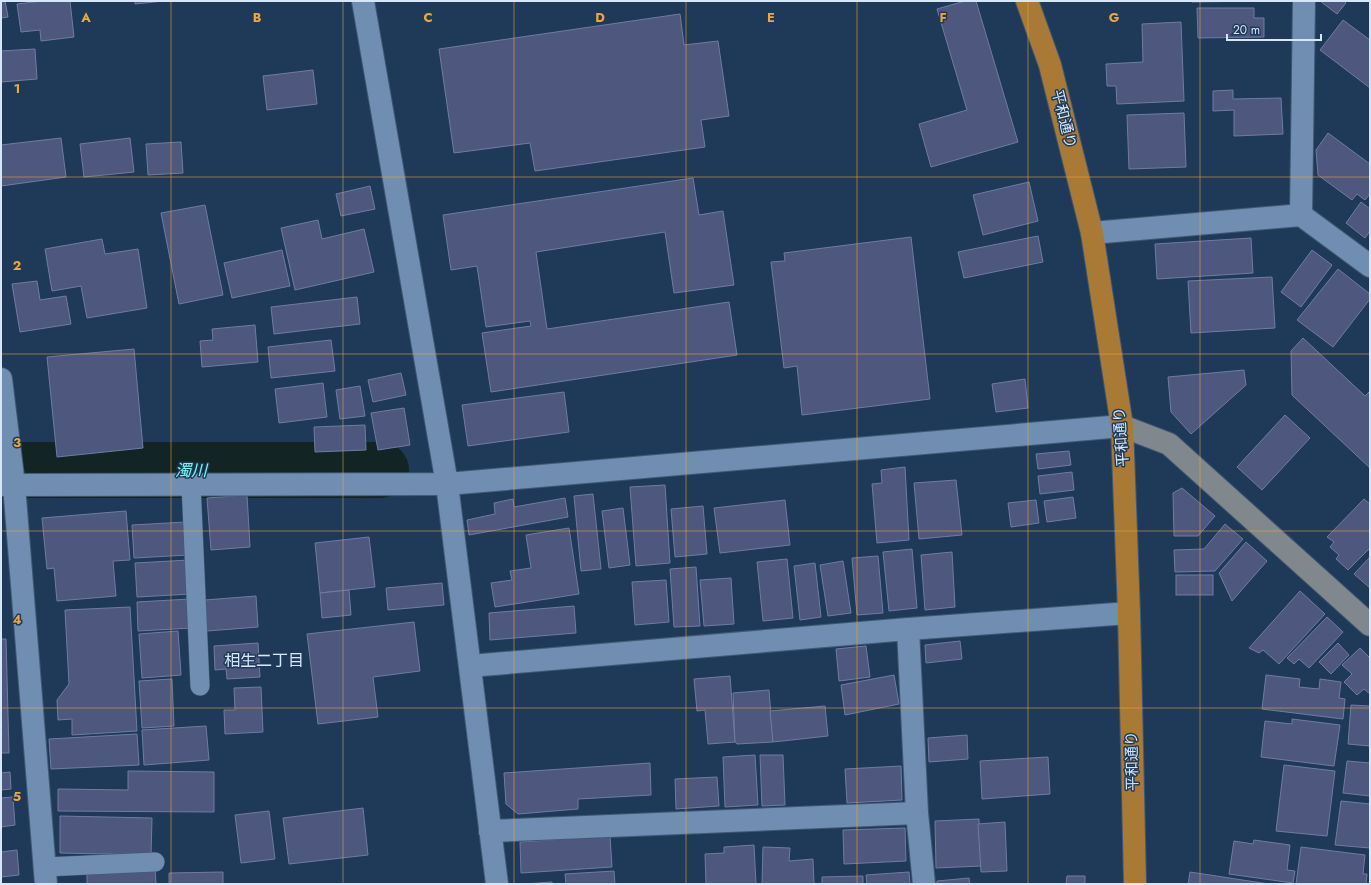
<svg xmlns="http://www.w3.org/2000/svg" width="1371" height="885" font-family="Jost,'Noto Sans JP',sans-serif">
  <rect width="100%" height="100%" fill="#1f3a59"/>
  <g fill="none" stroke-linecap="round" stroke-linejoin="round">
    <path stroke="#132424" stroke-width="56" d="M1,470H381"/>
  </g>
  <g fill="#4e587e" stroke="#707ba4">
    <path d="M1,1H5L8,17L1,18Z"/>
    <path d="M42,1H70L74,37L41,41L40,30L21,32L17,4Z"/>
    <path d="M135,1H164L135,4Z"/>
    <path d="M965,1H976L1018,142L931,167L919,124L967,110L937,9Z"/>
    <path d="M1192,1H1256L1192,2Z"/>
    <path d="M1320,1H1344L1346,3L1337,14Z"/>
    <path d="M1197,8H1254V18H1264V37L1198,38Z"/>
    <path d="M680,14L684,45L718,41L729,116L701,120L705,147L535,171L530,143L454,153L439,49Z"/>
    <path d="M1343,20L1370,40V88L1320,50Z"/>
    <path d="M1181,22L1184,101L1117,104L1116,86H1107L1106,64L1143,62L1142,24Z"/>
    <path d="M35,49L37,79L1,82V51Z"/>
    <path d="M313,70L317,104L267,110L263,76Z"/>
    <path d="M1233,90V99L1281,98L1283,134L1234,136V110L1213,111V91Z"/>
    <path d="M1184,113L1186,167L1129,169L1127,115Z"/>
    <path d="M1328,133L1370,164V194L1365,200L1357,194L1352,200L1318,175L1316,150Z"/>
    <path d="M61,138L66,177L1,186V145Z"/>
    <path d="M130,138L134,172L84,177L80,144Z"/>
    <path d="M181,142L183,173L148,175L146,144Z"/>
    <path d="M693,178L699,215L723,211L734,285L674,293L665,232L536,252L547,329L729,302L737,355L491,392L482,333L531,326L530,321L486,327L477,266L451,270L443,215Z"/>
    <path d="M1029,182L1038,221L983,235L973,195Z"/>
    <path d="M370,186L375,209L341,216L336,194Z"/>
    <path d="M1361,202L1370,209V231L1365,238L1346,223Z"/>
    <path d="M205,205L223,295L179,304L161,213Z"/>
    <path d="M318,220L322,239L364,229L374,272L295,290L281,228Z"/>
    <path d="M1038,236L1043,262L964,278L958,252Z"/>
    <path d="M911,237L930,399L802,415L797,366L784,368L771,262L785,261L784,253Z"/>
    <path d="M1251,238L1253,273L1157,279L1155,244Z"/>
    <path d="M102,239L105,254L138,249L147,308L87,318L81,286L52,291L45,249Z"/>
    <path d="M282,250L290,286L232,298L224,263Z"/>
    <path d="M1312,250L1332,265L1301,307L1281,292Z"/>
    <path d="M1338,269L1370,294V299L1333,347L1297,320Z"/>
    <path d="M1272,277L1275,328L1191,333L1188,281Z"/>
    <path d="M37,281L40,300L66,296L71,324L20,332L12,284Z"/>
    <path d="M357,297L360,324L274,334L271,307Z"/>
    <path d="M255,325L258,362L202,367L200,341L213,340L212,329Z"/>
    <path d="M1303,338L1365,396L1370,391V468L1292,395L1291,351Z"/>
    <path d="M331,340L335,371L271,378L268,347Z"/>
    <path d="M134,349L143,448L57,457L47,357Z"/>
    <path d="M1244,370L1246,385L1191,434L1171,412L1168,377Z"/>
    <path d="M401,373L406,395L373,402L368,380Z"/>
    <path d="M1025,379L1028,408L996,412L992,384Z"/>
    <path d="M323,383L327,417L279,423L275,389Z"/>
    <path d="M360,386L365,416L340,419L336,390Z"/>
    <path d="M564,392L569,432L468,446L462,405Z"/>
    <path d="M404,408L410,445L378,450L371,413Z"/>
    <path d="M1285,415L1310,438L1262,490L1237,467Z"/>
    <path d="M365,425L366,450L315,452L314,427Z"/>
    <path d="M1069,451L1071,465L1038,469L1036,454Z"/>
    <path d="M905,467L909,540L877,543L872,484L882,483L881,470Z"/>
    <path d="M1072,472L1074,490L1040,494L1038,476Z"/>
    <path d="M956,480L962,535L919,539L914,483Z"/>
    <path d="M665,485L670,563L636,566L630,487Z"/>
    <path d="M1182,488L1215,516L1198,536H1174L1173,493Z"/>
    <path d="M593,494L601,569L581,571L574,496Z"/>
    <path d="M247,495L250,547L211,550L207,498Z"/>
    <path d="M1073,497L1076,518L1047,522L1044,501Z"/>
    <path d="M565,498L568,517L469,535L467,520L495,514L494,503L513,499L514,507Z"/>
    <path d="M1364,499L1370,504V548L1348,570L1336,559L1339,555L1330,547L1334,542L1327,537Z"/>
    <path d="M785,500L790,545L720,553L714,508Z"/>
    <path d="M1036,500L1039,523L1011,527L1008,503Z"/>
    <path d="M703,506L707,554L675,557L671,509Z"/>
    <path d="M623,508L630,565L609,568L602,511Z"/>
    <path d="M126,511L130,560L113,561L116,596L57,601L54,568L47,569L42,518Z"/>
    <path d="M186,522L188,555L134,558L132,525Z"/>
    <path d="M1225,524L1243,539L1215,571L1175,572L1174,550L1204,549Z"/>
    <path d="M569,528L579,594L495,607L491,583L512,580L510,571L531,568L526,535Z"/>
    <path d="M369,537L375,587L320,593L315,543Z"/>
    <path d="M1246,542L1267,561L1232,601L1219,573Z"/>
    <path d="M912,549L917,608L889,611L883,552Z"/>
    <path d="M952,552L955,607L925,610L921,555Z"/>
    <path d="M878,556L883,613L857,615L852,558Z"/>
    <path d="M1370,557V588L1354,574Z"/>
    <path d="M787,559L793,618L763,621L757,562Z"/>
    <path d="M189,560L191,594L137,597L135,563Z"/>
    <path d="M843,561L851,613L828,616L820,565Z"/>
    <path d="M815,563L821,617L800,620L794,566Z"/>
    <path d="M696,567L700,626L674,627L670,569Z"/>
    <rect x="1176" y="575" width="37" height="20"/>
    <path d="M731,578L734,624L704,626L700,580Z"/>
    <path d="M666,580L669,622L635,625L632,582Z"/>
    <path d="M442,583L444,605L388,610L386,588Z"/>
    <path d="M349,590L351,615L322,618L320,593Z"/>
    <path d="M1300,591L1325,614L1279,664L1263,650L1259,653L1249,648Z"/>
    <path d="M256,596L258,627L207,631L205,600Z"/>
    <path d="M190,599L192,628L138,631L137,602Z"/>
    <path d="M574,606L576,633L490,640L489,613Z"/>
    <path d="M130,607L137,731L72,735V719L58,720L57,700L69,684L65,610Z"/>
    <path d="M1327,617L1343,632L1309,668L1299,659L1294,664L1287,658Z"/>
    <path d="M414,622L420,671L373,677L378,717L318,724L307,634Z"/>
    <path d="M178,631L181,675L142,678L139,634Z"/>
    <path d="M1,639H6L9,753H1Z"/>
    <path d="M960,641L962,659L926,663L925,645Z"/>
    <path d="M258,643L260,677L227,679L226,669L215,670L214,646Z"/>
    <path d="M1338,643L1349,655L1331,674L1319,662Z"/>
    <path d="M866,646L870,677L839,681L836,649Z"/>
    <path d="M1360,648L1370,658V694L1364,689L1357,695L1344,682L1352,674L1342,665Z"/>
    <path d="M894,675L899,704L845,715L841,685Z"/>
    <path d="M1266,675L1300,679L1299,687L1319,689L1320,679L1341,682L1339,698L1345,699L1343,719L1262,709Z"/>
    <path d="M730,676L735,742L708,744L705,710L697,711L694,679Z"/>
    <path d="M172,679L174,726L142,728L139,681Z"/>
    <path d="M261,687L263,732L225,734L224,710H235L234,688Z"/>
    <path d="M769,690L773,742L737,744L735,742L733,693Z"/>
    <path d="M1351,705L1370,706V746L1348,744Z"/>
    <path d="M825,706L828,736L773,742L770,711Z"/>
    <path d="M1292,719L1340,725L1334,766L1261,757L1265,721L1292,724Z"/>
    <path d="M206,726L209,760L144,765L142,730Z"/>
    <path d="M137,734L139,765L51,769L49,739Z"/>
    <path d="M967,735L968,759L929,762L928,738Z"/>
    <path d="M755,755L758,805L725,807L723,757Z"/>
    <path d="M760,755H783L785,805L762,806Z"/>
    <path d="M1048,757L1050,794L982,799L980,761Z"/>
    <path d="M1347,761L1370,763V796L1343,793Z"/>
    <path d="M650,763L651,795L578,799V809L518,814L506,804L504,773Z"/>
    <path d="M1284,765L1335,771L1327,836L1276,831Z"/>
    <path d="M901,766L902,800L847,803L845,769Z"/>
    <path d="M128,771L214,772V812L58,811V789L128,790Z"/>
    <path d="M10,772L11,789L1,790V773Z"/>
    <path d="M717,777L719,806L676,809L675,779Z"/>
    <path d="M13,797L15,825L1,827V798Z"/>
    <path d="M1341,801L1370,804V848L1335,845Z"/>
    <path d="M363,808L368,855L289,864L283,818Z"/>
    <path d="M269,811L275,859L241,863L235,815Z"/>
    <path d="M60,816L152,818L151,855L60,853Z"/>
    <path d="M979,819L981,866L936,868L935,821Z"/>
    <path d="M1005,822L1007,871L981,872L978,824Z"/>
    <path d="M905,828L906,861L844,864L843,830Z"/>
    <path d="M610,836L612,867L521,873L520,842Z"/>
    <path d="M1254,840L1290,845L1287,870L1295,871L1293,883L1229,874L1234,841L1253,844Z"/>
    <path d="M754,845L756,884H706L705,854L724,853V847Z"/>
    <path d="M763,847L790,848L789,861L813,859L814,884H762Z"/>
    <path d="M1301,847L1365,855L1363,874H1367L1366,884H1296Z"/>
    <path d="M17,850L19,875L1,877V852Z"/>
    <path d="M155,868L156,884H87V871Z"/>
    <path d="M614,871L615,884H566L565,874Z"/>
    <path d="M223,872V884H169V873Z"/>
    <path d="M909,872L910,884H867L866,875Z"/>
    <path d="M1190,872L1269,884H1188Z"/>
    <path d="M863,876V884H822V877Z"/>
    <path d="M1067,876H1085V884H1066Z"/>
    <path d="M969,878L970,884H937V881Z"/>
    <path d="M552,882V884H525Z"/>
  </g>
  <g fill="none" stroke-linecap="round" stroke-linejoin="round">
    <defs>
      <g id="lane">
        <path d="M191,484L200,686"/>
        <path d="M45,867L155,862"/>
      </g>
      <g id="street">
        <path d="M363,1L447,484L497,884"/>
        <path d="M1301,215L1304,1"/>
        <path d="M1092,233L1301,215L1370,266"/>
        <path d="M1,379L14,485L46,884"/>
        <path d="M1,485L447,484L1122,426"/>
        <path d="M908,629L917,813L924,884"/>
        <path d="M470,666L908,629L1129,613"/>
        <path d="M490,831L917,813"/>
      </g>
      <path id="secondary" d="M1122,426L1169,444L1370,625"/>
      <path id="highway" d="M1027,1L1050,65L1092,233L1122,426L1129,613L1135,884"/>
    </defs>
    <use href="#lane" stroke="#405873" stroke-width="20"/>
    <use href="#street" stroke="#405873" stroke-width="24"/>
    <use href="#secondary" stroke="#405873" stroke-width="24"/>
    <use href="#highway" stroke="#405873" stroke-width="24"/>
    <use href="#lane" stroke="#6f8eb2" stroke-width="19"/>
    <use href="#street" stroke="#6f8eb2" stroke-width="22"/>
    <use href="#secondary" stroke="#80888d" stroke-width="22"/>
    <use href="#highway" stroke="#a97936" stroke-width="22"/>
  </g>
  <path fill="none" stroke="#efa73d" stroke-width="1" stroke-opacity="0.55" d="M171,1V884M343,1V884M514,1V884M686,1V884M857,1V884M1028,1V884M1200,1V884M1,177H1370M1,354H1370M1,531H1370M1,708H1370"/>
  <g text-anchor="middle" stroke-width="3" stroke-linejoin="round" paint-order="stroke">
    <g font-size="15" fill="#d6e7fb" stroke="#1f3a59">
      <text transform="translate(1064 119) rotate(76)" y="5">平和通り</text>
      <text transform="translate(1121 437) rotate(-94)" y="5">平和通り</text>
      <text transform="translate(1132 761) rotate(-91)" y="5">平和通り</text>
    </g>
    <g font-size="16" font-style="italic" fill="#77fbf7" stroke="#1f3a59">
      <text x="191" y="476">濁川</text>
    </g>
    <g font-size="16" fill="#d6e7fb" stroke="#1f3a59">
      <text x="264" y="666">相生二丁目</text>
    </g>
  </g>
  <g font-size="13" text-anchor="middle" font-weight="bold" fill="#efa73d" stroke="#1f3a59" stroke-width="3" stroke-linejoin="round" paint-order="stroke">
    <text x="86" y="22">A</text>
    <text x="257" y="22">B</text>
    <text x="428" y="22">C</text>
    <text x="600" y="22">D</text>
    <text x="771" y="22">E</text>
    <text x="943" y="22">F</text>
    <text x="1114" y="22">G</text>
    <text x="17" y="93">1</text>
    <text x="17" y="270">2</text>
    <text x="17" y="447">3</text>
    <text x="17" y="624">4</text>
    <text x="17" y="801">5</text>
  </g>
  <rect width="1371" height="885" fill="none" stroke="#d6e7fb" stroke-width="4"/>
  <path d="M1227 34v6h94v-6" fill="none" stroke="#d6e7fb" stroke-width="2"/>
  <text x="1233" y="34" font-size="12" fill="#d6e7fb" stroke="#1f3a59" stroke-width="3" paint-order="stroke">20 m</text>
</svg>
